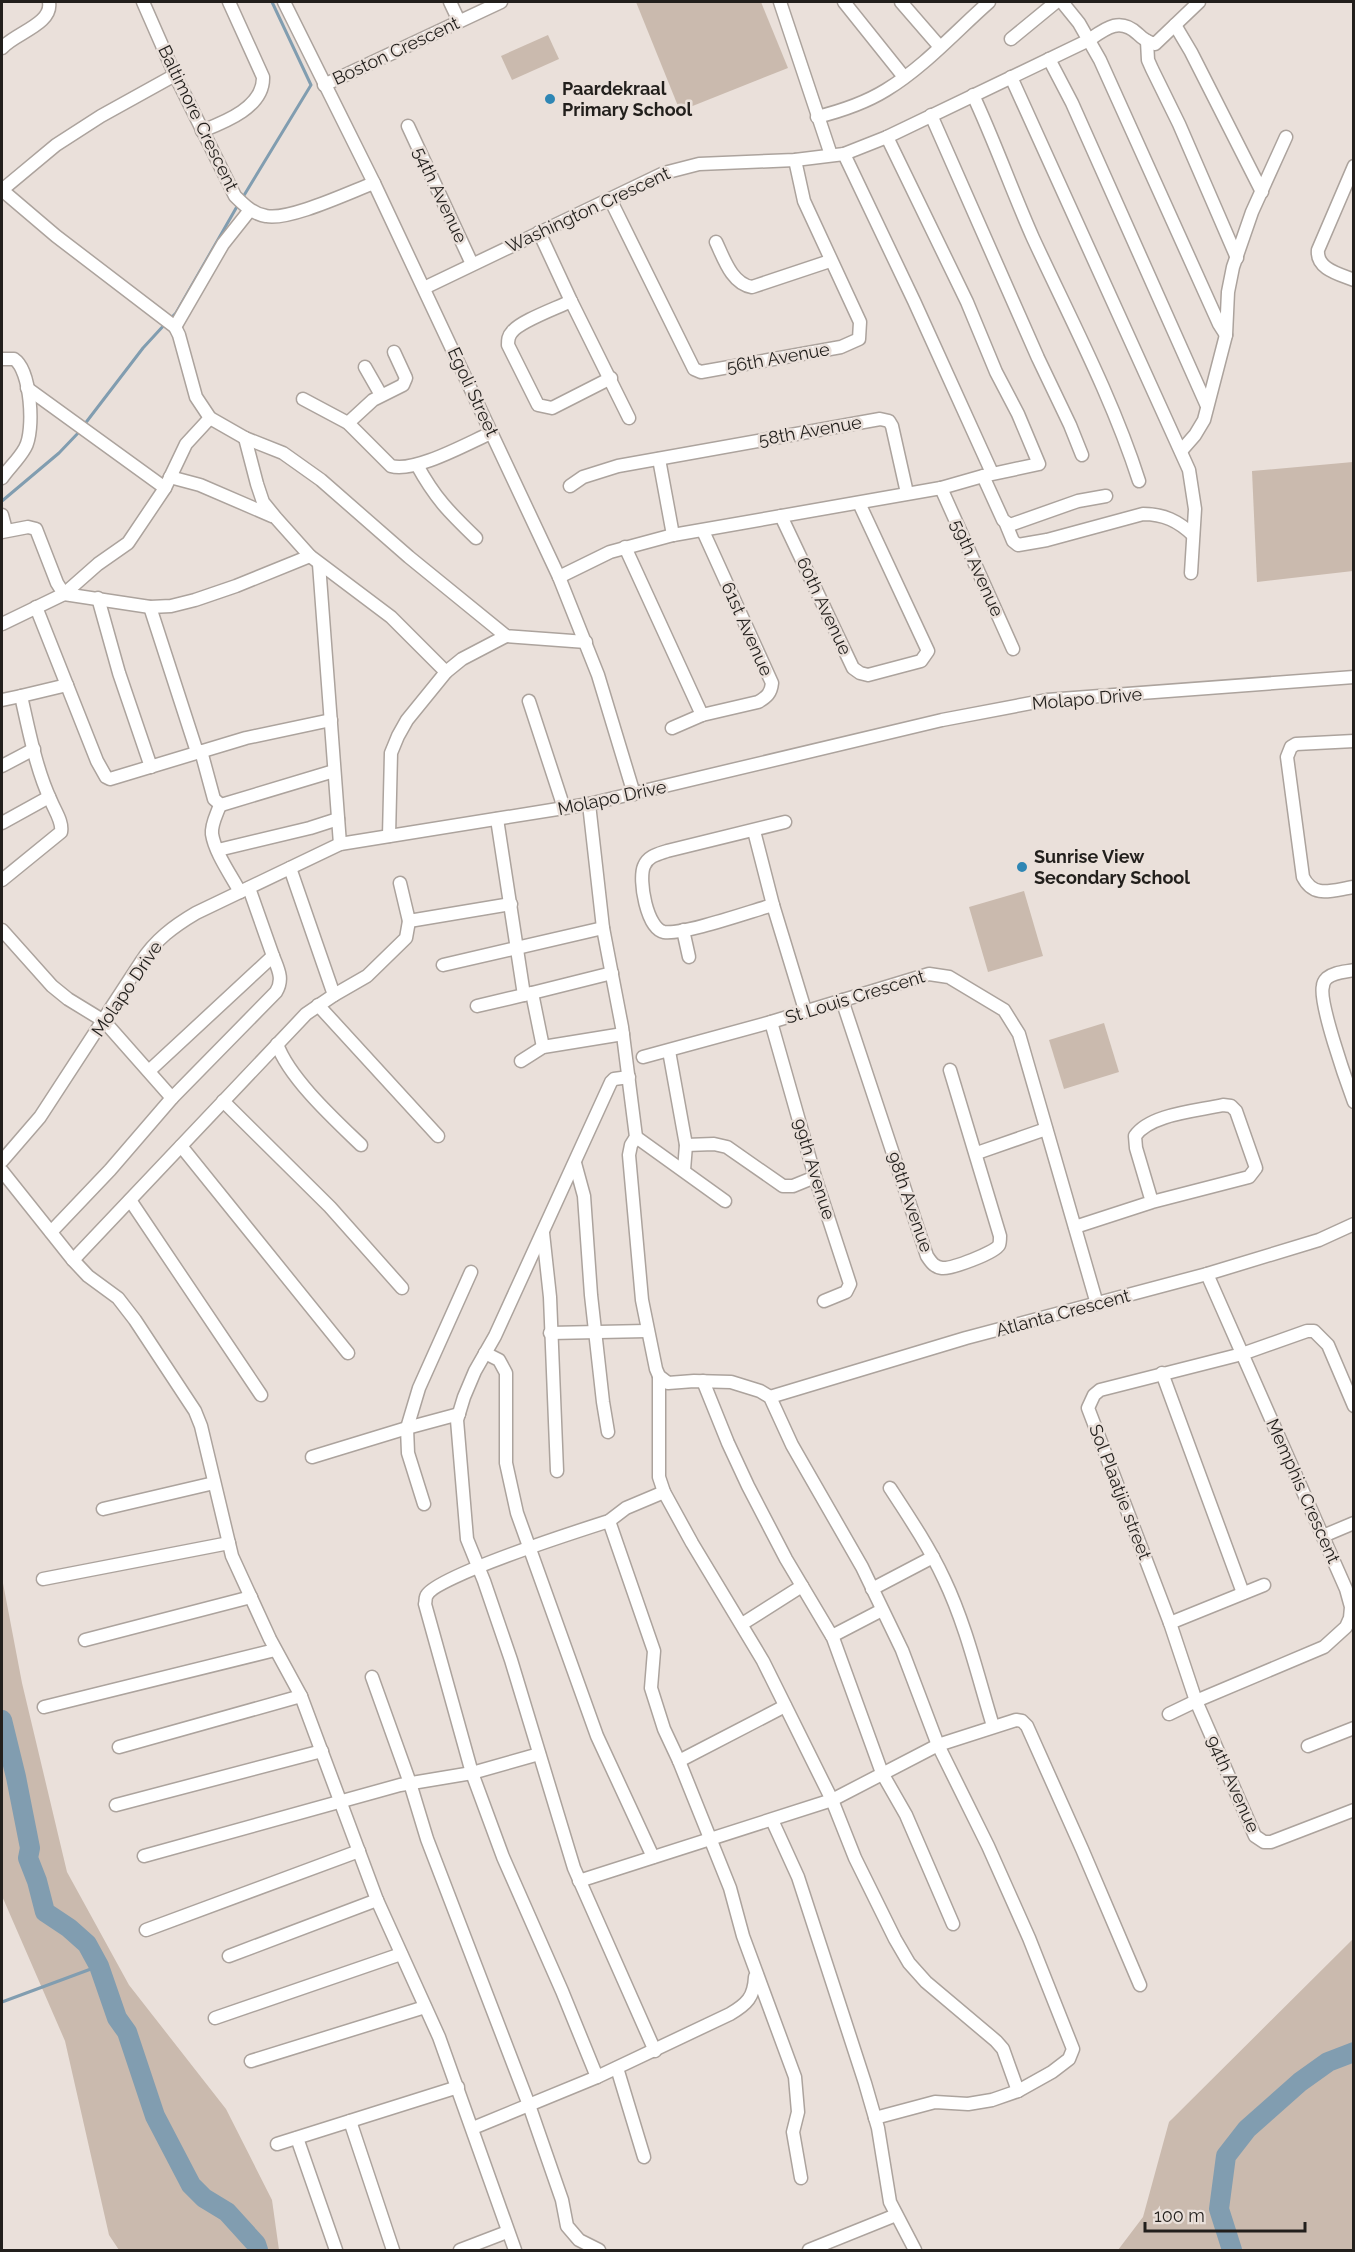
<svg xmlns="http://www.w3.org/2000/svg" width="1355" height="2252" font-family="Raleway,sans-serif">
  <rect width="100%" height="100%" fill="#eae0da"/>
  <g fill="#cabaae">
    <path d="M636,2H761L788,68L680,111Z"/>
    <path d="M548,35L559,59L512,80L501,56Z"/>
    <path d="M1353,462V571L1257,582L1252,471Z"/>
    <path d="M1024,891L1043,956L988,972L969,907Z"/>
    <path d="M1104,1023L1119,1072L1064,1089L1049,1040Z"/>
    <path d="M2,1578L22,1683L67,1872L129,1985L226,2109L272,2200L279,2250H119L109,2235L65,2041L2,1896Z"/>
    <path d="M1353,1939V2250H1118L1143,2217L1169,2122Z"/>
  </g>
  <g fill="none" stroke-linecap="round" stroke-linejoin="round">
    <g stroke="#819db0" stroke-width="3">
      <path d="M243,197L311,85L272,2"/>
      <path d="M171,318L176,313L239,203"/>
      <path d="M84,425L143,348L166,323"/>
      <path d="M2,501L59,453L80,431"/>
      <path d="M2,2002L99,1966"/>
    </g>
    <g stroke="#819db0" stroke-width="20">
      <path d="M2,1720L16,1777L30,1848L28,1858L37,1881L45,1912L69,1928L87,1944L99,1966L117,2018L127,2032L155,2116L191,2185L204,2198L227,2212L256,2244L258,2250"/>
      <path d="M1232,2250L1219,2209L1226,2156L1247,2129L1300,2082L1328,2062L1354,2052"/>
    </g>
    <defs>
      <g id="minor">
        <path d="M143,2L175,75L235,196C244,205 253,214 266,216C289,221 350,192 374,183"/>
        <path d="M284,2L374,183L559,577L598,675L634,794"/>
        <path d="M450,2L459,21"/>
        <path d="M780,2L831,155"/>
        <path d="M844,2L904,77"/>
        <path d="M901,2L940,47"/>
        <path d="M1062,2L1079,23L1100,60L1219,324L1226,335"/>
        <path d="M1175,25L1191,52L1262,192"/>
        <path d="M1011,39L1056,2"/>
        <path d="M1147,41L1148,60L1152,69L1179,124L1237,258"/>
        <path d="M2,48C15,33 53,24 49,2"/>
        <path d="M1049,59L1072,103L1207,406"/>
        <path d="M1011,77L1189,470L1195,509L1191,573"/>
        <path d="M324,85L501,2"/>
        <path d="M973,95C995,142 1012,191 1033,238C1070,318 1112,397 1139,481"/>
        <path d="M931,115L1038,358L1070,425L1082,455"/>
        <path d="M817,117C841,111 865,103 886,90C924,67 956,31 989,2"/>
        <path d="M408,126L472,264"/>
        <path d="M202,131C225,122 264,107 263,77L229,2"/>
        <path d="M887,137L967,302L996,372L1018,414L1039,464L983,476"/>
        <path d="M844,154L914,301L992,473"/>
        <path d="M1354,166L1318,250C1316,269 1339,274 1354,280"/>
        <path d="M2,190L56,236L175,327L179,335L196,397L210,418L245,438L283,453L321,480L409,557L506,636L586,642"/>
        <path d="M2,190L56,145L101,116L175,75"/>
        <path d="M610,199L694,369L701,372L841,347L859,339L860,322L804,201L795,160"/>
        <path d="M539,232L571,301L629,418"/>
        <path d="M716,242C724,259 732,284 752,287L830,261"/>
        <path d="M424,288L664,173L699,164L795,160L844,154L887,137L1089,40C1106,28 1120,17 1138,34C1143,39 1147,42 1155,44L1199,2"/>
        <path d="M571,301C557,308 520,321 512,332C508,336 508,340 508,345L538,405L552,408L611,378"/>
        <path d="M175,327L223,244L250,210"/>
        <path d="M2,359H14C31,370 35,431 25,448C19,459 9,468 2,478"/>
        <path d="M365,367L381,395"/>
        <path d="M27,388L165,488"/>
        <path d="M303,399L348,423L391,466C415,473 468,443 491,433"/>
        <path d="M348,423L373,400L403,385L406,378L394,352"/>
        <path d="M245,438L257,484L263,502L276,518L310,556L391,617L446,672"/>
        <path d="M1181,451L1195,435L1204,420L1226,335L1228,292L1233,267L1252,212L1286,137"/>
        <path d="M659,459L673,535"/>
        <path d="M417,465C435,498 449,512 476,538"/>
        <path d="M170,477L200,485L272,516"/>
        <path d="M570,486L583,477L618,466L880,419L889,421L892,426L907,493"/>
        <path d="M941,488L1013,649"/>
        <path d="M2,515L6,530"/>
        <path d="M781,516L853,668L860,673L868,675L921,661L928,651L859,503"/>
        <path d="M1006,524L1013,541L1018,545L1047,540L1143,514C1164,514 1178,521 1193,535"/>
        <path d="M2,532L28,527L36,529L57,583L64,594L150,607L171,606L195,600L236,586L310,556"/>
        <path d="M625,547L702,715"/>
        <path d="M319,564L340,844"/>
        <path d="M559,577L610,552L673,535L941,488L983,476L1003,520L1010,525L1078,501L1106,496"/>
        <path d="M98,598L119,673L151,767"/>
        <path d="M36,607L97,761L106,777L110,779L246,738L331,720"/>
        <path d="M150,607L197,752"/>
        <path d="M2,624L64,594L98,564L128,543L165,488L186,444L210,418"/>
        <path d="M2,700L21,696"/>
        <path d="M529,701L564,808"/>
        <path d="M672,728L702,715L758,702C767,697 771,693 772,683L703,531"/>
        <path d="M1354,741L1296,744L1291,747L1287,757L1303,877C1314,899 1332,890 1354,887"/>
        <path d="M201,751L214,799L221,805L334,771"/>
        <path d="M2,766L34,749"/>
        <path d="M589,804L603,928L622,1027L636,1137L631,1145L629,1155L642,1300L656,1369L659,1376L668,1383L694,1381L731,1382L760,1391L770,1397L792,1445L862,1567L902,1650L938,1745L988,1846L1029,1938L1073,2049L1069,2059L1052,2072L1018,2091L992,2100L968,2104L935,2102L875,2118"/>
        <path d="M220,805C217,814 211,824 212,834C215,853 231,875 240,892"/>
        <path d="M497,819L524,995L612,973"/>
        <path d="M2,823L49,797"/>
        <path d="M754,831L773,905L805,1010"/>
        <path d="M389,836L391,753L398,736L407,720L446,672L462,659L506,636"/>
        <path d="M218,850L310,828L338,819"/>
        <path d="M290,868L334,995"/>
        <path d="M2,880L61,832C63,822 55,811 51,801C36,769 29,731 21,696L67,685"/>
        <path d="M400,883L409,921L511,904"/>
        <path d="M773,905C751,911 684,935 664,932C647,929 638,880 644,866C648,856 658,854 667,851L785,822"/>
        <path d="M2,930L52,986L68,999L104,1021L172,1098L110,1170L51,1232"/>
        <path d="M683,930L689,957"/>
        <path d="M443,965L603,928"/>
        <path d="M1354,970C1345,972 1334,972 1327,978C1325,980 1323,983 1323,986C1318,1001 1347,1083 1354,1102"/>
        <path d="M532,993L543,1047"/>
        <path d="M842,1000L927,1256C931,1262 934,1267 942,1268C951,1269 995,1253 999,1245C1000,1243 1000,1238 1000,1236L950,1070"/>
        <path d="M318,1005L438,1136"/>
        <path d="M477,1006L524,995"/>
        <path d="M771,1022L815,1177L850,1284L846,1292L824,1301"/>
        <path d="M277,1044C289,1078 335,1120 361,1145"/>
        <path d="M669,1051L686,1145L684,1170"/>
        <path d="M643,1057L771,1022L929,974L949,977L1004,1010L1019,1034L1097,1304"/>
        <path d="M521,1061L543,1047L623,1034"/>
        <path d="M149,1071L273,956L249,888"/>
        <path d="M629,1077L614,1079L611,1082L495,1336L475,1371L464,1397L457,1420L467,1539L484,1581L511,1660L574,1868L655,2051"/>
        <path d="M172,1098L276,992C284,979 278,969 273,956"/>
        <path d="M223,1101L330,1207L402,1288"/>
        <path d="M636,1137L725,1201"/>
        <path d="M686,1145L714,1144L727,1147L783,1186H793L815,1177"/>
        <path d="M181,1146L348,1353"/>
        <path d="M977,1153L1046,1129"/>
        <path d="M2,1161L40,1117L141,962C155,940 174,926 196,913L340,844L589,804L942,720L1047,700L1354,677"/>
        <path d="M575,1163L584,1196L591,1295L603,1402L608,1432"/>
        <path d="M2,1171L73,1260L88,1276L118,1298L135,1320L195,1411L201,1426L232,1556L270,1639L301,1696L377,1900L439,2037L515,2250"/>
        <path d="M130,1200L261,1395"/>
        <path d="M1075,1227L1152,1202L1249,1177L1256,1168L1236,1111L1231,1106L1223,1105C1197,1111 1150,1114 1135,1136L1136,1148L1152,1202"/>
        <path d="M543,1233L550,1297L557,1471"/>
        <path d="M73,1260L306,1014L334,995L367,976L406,938L409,921"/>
        <path d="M550,1333L647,1331"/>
        <path d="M485,1353L499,1360L506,1373V1463L517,1513L597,1736L653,1857"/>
        <path d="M1162,1373L1243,1593"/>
        <path d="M659,1376V1477L664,1492L692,1543L763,1661L832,1800L855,1858L895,1939L909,1963L926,1982L996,2041L1003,2049L1018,2091"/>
        <path d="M703,1381L728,1443L748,1486L786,1559L833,1638L882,1773L906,1815L953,1924"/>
        <path d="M770,1397L966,1338L1207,1274L1319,1240L1354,1224"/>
        <path d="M1354,1406L1328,1345L1314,1331H1307L1242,1354L1100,1390L1094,1395L1088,1408L1170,1623L1196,1701L1255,1836L1264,1842H1271L1354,1810"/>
        <path d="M312,1457L407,1428L459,1414"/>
        <path d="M890,1488C909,1517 929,1547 944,1579C966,1625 978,1677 993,1726"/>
        <path d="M424,1504L408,1453L407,1428L419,1388L471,1272"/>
        <path d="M103,1509L214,1483"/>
        <path d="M609,1521L654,1651L651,1688L664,1729L679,1761L730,1888L743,1936L795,2077L798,2112L793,2132L801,2178"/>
        <path d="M1323,1536L1354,1523"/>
        <path d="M43,1579L229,1543"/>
        <path d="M872,1589L933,1557"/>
        <path d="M1170,1623L1264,1585"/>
        <path d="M742,1624L802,1586"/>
        <path d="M832,1636L882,1610"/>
        <path d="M85,1640L251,1597"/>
        <path d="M372,1677L410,1783L427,1839L529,2105L562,2200L567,2226L579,2240L599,2250"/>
        <path d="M44,1707L275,1650"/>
        <path d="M1169,1714L1196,1701L1324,1647L1346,1627L1350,1618L1351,1607L1346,1589L1207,1274"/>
        <path d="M1308,1746L1354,1728"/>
        <path d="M119,1747L301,1696"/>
        <path d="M679,1761L785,1706"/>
        <path d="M116,1805L322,1751"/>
        <path d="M772,1820L798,1877L865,2083L878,2128L890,2202L915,2250"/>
        <path d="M144,1856L400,1785L472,1773L539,1754"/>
        <path d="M579,1881L832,1800L938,1745L1016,1720L1022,1721L1027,1726L1082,1849L1140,1985"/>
        <path d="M146,1930L359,1851"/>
        <path d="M229,1956L377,1900"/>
        <path d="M215,2018L401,1954"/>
        <path d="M251,2061L425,2007"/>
        <path d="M617,2068L644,2157"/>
        <path d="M597,2077L562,1991L503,1857L472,1773L425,1604C426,1601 425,1597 427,1595C436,1576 581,1530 609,1521L626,1508L664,1492"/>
        <path d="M350,2121L393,2250"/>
        <path d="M473,2128L597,2077L730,2014C747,2004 754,1997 755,1977"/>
        <path d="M297,2138L336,2250"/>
        <path d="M277,2144L458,2087"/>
        <path d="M460,2250L507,2232"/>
        <path d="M809,2250L896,2215"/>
      </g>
    </defs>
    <use href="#minor" stroke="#aca39d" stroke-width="15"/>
    <use href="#minor" stroke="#fff" stroke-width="12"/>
  </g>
  <g fill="#2e86b4" stroke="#eae0da" stroke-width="2">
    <circle cx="550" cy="99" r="6"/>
    <circle cx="1022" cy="867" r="6"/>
  </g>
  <g text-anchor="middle" stroke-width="5" stroke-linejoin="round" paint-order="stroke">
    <g font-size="18" fill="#221f1c" stroke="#eae0da">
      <text transform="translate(396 51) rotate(-25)" y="6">Boston Crescent</text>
      <text transform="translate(198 118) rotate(64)" y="6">Baltimore Crescent</text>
      <text transform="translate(440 195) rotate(65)" y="6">54th Avenue</text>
      <text transform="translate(588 210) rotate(-25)" y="6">Washington Crescent</text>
      <text transform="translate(778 358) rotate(-10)" y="6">56th Avenue</text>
      <text transform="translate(473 392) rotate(65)" y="6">Egoli Street</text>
      <text transform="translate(810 431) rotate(-10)" y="6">58th Avenue</text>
      <text transform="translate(977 568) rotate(66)" y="6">59th Avenue</text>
      <text transform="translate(824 606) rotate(65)" y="6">60th Avenue</text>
      <text transform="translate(747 629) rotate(66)" y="6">61st Avenue</text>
      <text transform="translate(1087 699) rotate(-5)" y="6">Molapo Drive</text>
      <text transform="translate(612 798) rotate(-12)" y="6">Molapo Drive</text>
      <text transform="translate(127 989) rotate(-56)" y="6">Molapo Drive</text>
      <text transform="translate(855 997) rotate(-17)" y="6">St Louis Crescent</text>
      <text transform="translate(814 1169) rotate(73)" y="6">99th Avenue</text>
      <text transform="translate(910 1202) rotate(71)" y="6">98th Avenue</text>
      <text transform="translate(1063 1313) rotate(-15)" y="6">Atlanta Crescent</text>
      <text transform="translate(1303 1491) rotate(66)" y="6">Memphis Crescent</text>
      <text transform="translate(1120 1492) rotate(69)" y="6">Sol Plaatjie street</text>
      <text transform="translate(1233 1784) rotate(66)" y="6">94th Avenue</text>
    </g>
    <g font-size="18" font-weight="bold" fill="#221f1c" stroke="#eae0da" text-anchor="start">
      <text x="562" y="95">Paardekraal<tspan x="562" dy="21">Primary School</tspan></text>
      <text x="1034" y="863">Sunrise View<tspan x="1034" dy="21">Secondary School</tspan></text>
    </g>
  </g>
  <rect width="1355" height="2252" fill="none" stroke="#221f1c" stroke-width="6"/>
  <path d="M1145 2222v9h160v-9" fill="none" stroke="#221f1c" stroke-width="3"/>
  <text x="1154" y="2222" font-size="18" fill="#221f1c" stroke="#eae0da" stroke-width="4.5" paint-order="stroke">100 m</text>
</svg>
